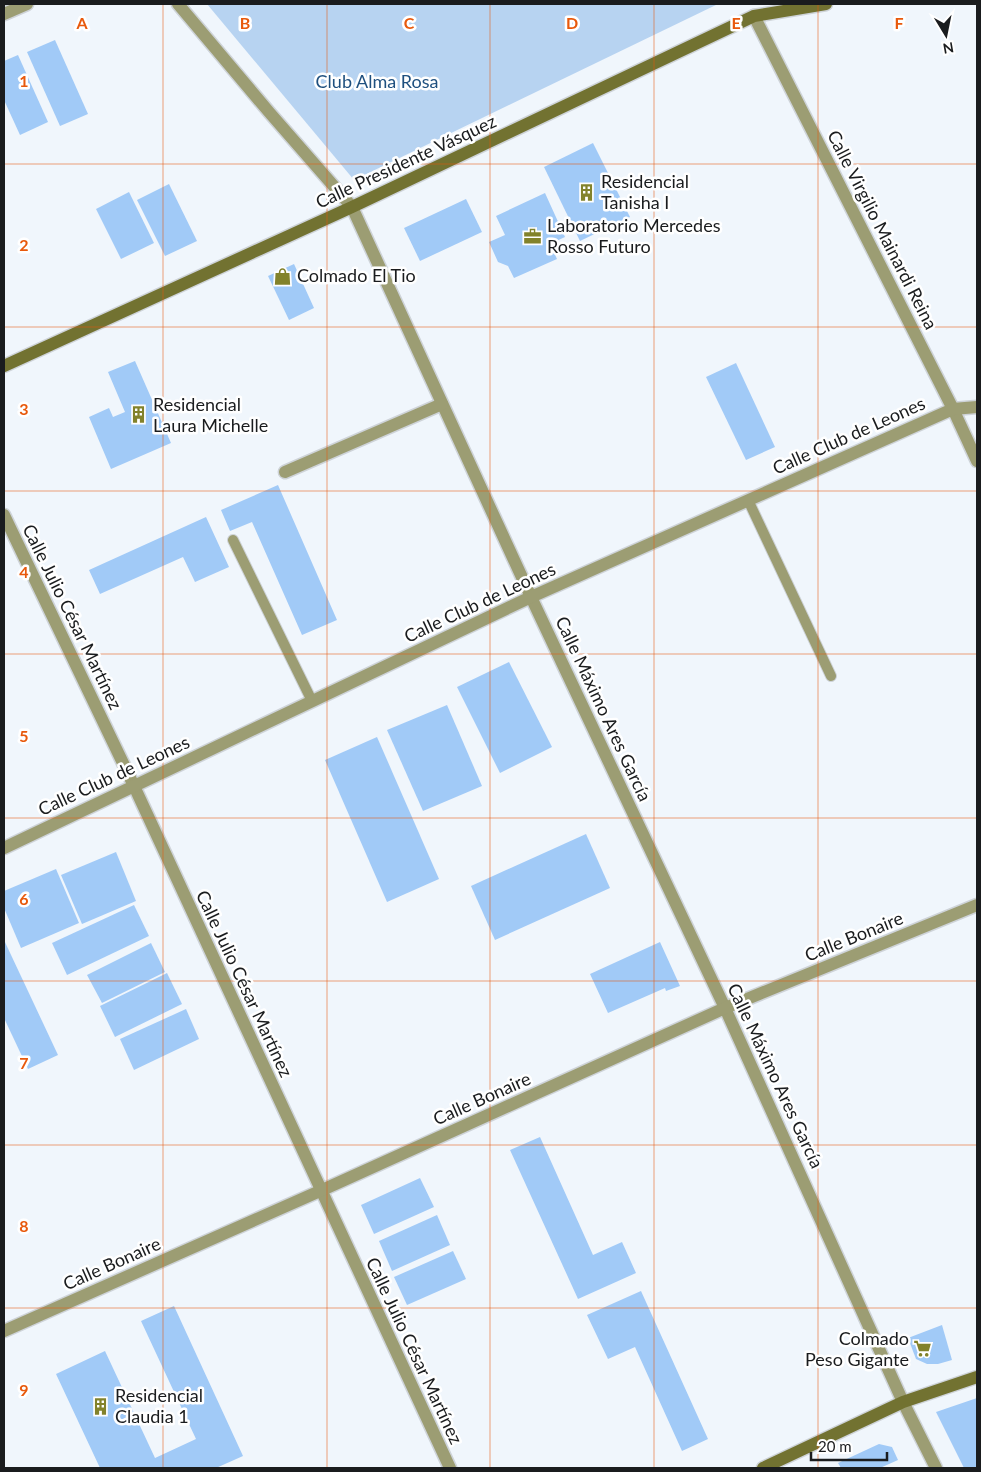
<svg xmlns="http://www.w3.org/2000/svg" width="981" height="1472" font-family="Lato,sans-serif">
  <rect width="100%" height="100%" fill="#f0f6fc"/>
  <path fill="#b7d3f1" d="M207,4H718L354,180Z"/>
  <g fill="#a1caf7">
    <path d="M55,40L88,114L60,126L27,52Z"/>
    <path d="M18,55L48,122L20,135L4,100V61Z"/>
    <path d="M593,143L630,217L580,241L544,167Z"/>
    <path d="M169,184L197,241L165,256L137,200Z"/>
    <path d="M129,192L154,243L121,259L96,209Z"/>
    <path d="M545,193L565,237L550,244L557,259L514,278L508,266L498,262L489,242L505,235L496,216Z"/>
    <path d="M466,199L482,232L420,261L404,228Z"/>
    <path d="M294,264L314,308L289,320L268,276Z"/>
    <path d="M135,361L171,443L111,469L89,417L109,408L113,417L125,412L108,372Z"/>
    <path d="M736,363L775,447L746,460L706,377Z"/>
    <path d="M278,485L337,620L302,635L252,522L230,531L221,510Z"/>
    <path d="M206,517L229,567L195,582L183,557L100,594L89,570Z"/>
    <path d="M509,662L552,747L500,773L457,687Z"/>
    <path d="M447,705L482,786L423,811L387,730Z"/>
    <path d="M377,737L439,879L387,902L325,760Z"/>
    <path d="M586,834L610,888L495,940L471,886Z"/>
    <path d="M116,852L136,901L82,924L61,875Z"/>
    <path d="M56,869L79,923L21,948L4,908V891Z"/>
    <path d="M134,905L149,936L67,975L52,943Z"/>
    <path d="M4,940L58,1055L28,1069L4,1018Z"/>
    <path d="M660,942L680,986L666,991L665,988L608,1013L590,974Z"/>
    <path d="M151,943L165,972L102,1003L87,975Z"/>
    <path d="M167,973L182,1004L115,1037L100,1006Z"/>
    <path d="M186,1009L199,1039L134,1070L120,1039Z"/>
    <path d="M540,1137L593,1255L622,1242L636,1273L578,1299L510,1150Z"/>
    <path d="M420,1178L434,1207L374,1234L361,1205Z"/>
    <path d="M437,1215L450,1245L392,1271L379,1241Z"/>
    <path d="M453,1251L466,1279L407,1305L394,1277Z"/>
    <path d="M641,1291L708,1439L682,1451L635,1347L608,1359L587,1315Z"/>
    <path d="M174,1306L243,1456L216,1468H100L56,1374L105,1351L155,1458L196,1439L141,1321Z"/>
    <path d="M942,1325L952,1360L938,1364H927L916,1359L908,1338Z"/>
    <path d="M977,1398V1468H964L936,1412Z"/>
    <path d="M879,1444L892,1447L898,1460L880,1468H841L838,1463Z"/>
  </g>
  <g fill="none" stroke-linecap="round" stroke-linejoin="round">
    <defs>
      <g id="lane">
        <path d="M748,500L831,676"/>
        <path d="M233,540L312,701"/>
      </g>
      <g id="street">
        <path d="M178,4L269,112L352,207L531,597L725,1008L903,1402L936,1468"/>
        <path d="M4,14L27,4"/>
        <path d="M754,16L953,409L977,461"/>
        <path d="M285,472L442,404"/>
        <path d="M4,515L134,786L450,1468"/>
        <path d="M4,848L531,597L953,409L977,407"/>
        <path d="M4,1331L320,1191L725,1008L977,905"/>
      </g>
      <g id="secondary">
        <path d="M4,366L352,207L754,16L826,4"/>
        <path d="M763,1468L903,1402L977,1377"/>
      </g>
    </defs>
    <use href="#lane" stroke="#ced3d8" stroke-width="12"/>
    <use href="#street" stroke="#ced3d8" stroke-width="15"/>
    <use href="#secondary" stroke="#ced3d8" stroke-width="15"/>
    <use href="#lane" stroke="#9c9d73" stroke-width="10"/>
    <use href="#street" stroke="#9c9d73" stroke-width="12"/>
    <use href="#secondary" stroke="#727231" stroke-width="12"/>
  </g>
  <path fill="none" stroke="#e8590c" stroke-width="1" stroke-opacity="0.55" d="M163,4V1468M327,4V1468M490,4V1468M654,4V1468M818,4V1468M4,164H977M4,327H977M4,491H977M4,654H977M4,818H977M4,981H977M4,1145H977M4,1308H977"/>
  <defs>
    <symbol id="building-bare" viewBox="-9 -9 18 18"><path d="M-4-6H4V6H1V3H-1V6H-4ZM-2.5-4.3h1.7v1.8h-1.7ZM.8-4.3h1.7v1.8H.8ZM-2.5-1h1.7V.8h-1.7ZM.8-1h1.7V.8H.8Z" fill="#82822b" stroke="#fff" stroke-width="2.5" paint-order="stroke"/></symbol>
    <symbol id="office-bare" viewBox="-9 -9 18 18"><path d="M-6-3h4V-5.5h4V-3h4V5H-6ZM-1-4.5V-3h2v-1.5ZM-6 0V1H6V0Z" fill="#82822b" stroke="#fff" stroke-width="2.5" paint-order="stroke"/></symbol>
    <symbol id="shop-bare" viewBox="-9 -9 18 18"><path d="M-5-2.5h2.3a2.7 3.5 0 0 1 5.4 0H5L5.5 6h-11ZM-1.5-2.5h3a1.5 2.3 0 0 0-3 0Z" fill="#82822b" stroke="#fff" stroke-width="2.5" paint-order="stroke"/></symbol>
    <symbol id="supermarket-bare" viewBox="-9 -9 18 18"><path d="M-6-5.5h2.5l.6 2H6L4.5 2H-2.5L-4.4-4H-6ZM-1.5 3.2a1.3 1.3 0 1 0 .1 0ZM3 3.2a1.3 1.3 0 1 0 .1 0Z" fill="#82822b" stroke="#fff" stroke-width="2.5" paint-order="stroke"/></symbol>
  </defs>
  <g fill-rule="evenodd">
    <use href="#building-bare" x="574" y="180" width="25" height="25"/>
    <use href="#office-bare" x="520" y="224" width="25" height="25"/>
    <use href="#shop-bare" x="270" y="264" width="25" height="25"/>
    <use href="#building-bare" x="126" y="402" width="25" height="25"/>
    <use href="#supermarket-bare" x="910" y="1336" width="25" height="25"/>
    <use href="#building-bare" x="88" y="1394" width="25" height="25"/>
  </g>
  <g text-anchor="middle" stroke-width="5" stroke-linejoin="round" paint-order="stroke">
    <g font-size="18" fill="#1f507f" stroke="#fff">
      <text x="377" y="88">Club Alma Rosa</text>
    </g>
    <g font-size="18" fill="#1a1c1e" stroke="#fff">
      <text transform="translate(406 162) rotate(-25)" y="6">Calle Presidente Vásquez</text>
      <text transform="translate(882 230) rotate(63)" y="6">Calle Virgilio Mainardi Reina</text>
      <text transform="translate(849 436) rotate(-24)" y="6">Calle Club de Leones</text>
      <text transform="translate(480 603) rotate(-25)" y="6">Calle Club de Leones</text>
      <text transform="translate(72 617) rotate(64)" y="6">Calle Julio César Martínez</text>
      <text transform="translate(603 709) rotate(65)" y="6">Calle Máximo Ares García</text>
      <text transform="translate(114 776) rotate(-25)" y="6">Calle Club de Leones</text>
      <text transform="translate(854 937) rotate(-22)" y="6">Calle Bonaire</text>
      <text transform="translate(244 984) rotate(65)" y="6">Calle Julio César Martínez</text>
      <text transform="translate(775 1076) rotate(65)" y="6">Calle Máximo Ares García</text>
      <text transform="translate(482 1099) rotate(-24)" y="6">Calle Bonaire</text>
      <text transform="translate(112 1264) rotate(-24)" y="6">Calle Bonaire</text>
      <text transform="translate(414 1351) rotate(65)" y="6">Calle Julio César Martínez</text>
    </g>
    <g font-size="18" fill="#1a1c1e" stroke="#fff" text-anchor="start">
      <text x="601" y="188">Residencial<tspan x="601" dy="21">Tanisha I</tspan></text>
      <text x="547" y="232">Laboratorio Mercedes<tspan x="547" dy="21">Rosso Futuro</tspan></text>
      <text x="297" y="282">Colmado El Tio</text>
      <text x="153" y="411">Residencial<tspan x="153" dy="21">Laura Michelle</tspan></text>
      <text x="909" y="1345" text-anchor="end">Colmado<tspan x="909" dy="21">Peso Gigante</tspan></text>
      <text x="115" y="1402">Residencial<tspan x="115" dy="21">Claudia 1</tspan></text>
    </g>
  </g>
  <g font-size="16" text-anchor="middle" font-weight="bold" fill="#e8590c" stroke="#fff" stroke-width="5" stroke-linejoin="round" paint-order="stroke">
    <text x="82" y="29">A</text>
    <text x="245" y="29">B</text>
    <text x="409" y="29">C</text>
    <text x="572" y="29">D</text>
    <text x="736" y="29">E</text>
    <text x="899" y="29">F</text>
    <text x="24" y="87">1</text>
    <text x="24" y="251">2</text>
    <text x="24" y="415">3</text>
    <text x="24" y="578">4</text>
    <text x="24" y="742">5</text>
    <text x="24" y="905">6</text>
    <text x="24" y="1069">7</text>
    <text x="24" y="1232">8</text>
    <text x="24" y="1396">9</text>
  </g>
  <rect width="981" height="1472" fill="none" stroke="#1a1c1e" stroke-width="10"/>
  <g transform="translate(946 35) rotate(170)" stroke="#ffffff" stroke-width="4" paint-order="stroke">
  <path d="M0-4L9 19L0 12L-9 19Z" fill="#1a1c1e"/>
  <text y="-8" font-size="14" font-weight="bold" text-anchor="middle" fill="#1a1c1e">N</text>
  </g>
  <path d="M811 1452v8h76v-8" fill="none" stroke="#1a1c1e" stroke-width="2.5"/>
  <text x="818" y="1452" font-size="15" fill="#1a1c1e" stroke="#ffffff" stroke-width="4" paint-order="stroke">20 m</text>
</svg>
